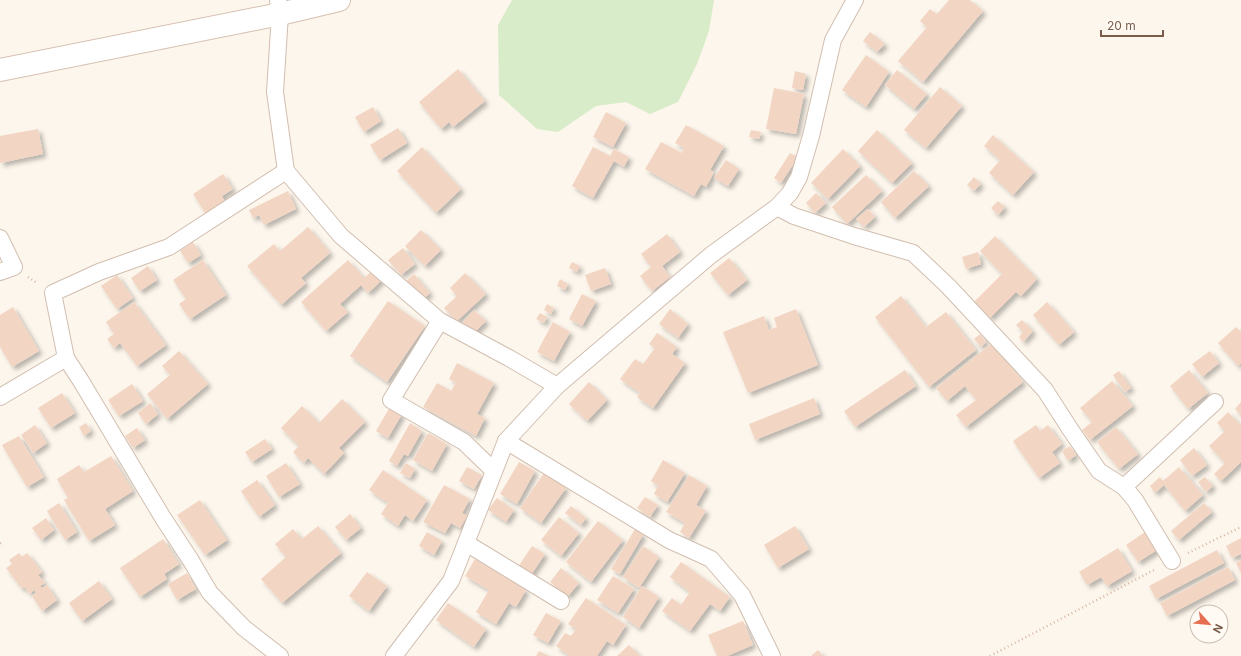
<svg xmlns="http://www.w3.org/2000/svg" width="1241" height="656" font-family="Inter,sans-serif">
  <defs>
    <filter id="shadow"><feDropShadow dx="3.5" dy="3.5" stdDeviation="2" flood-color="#0004"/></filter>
  </defs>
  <rect width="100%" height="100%" fill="#fdf6ec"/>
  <path fill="#d8ecc9" d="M512,0H714L709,31L697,64L678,102L650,114L626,102L596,106L558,132L537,129L499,95L498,25Z"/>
  <g fill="#f3d5c3" filter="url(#shadow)">
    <path d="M949,0H970L983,11L923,82L898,61L927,27L920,21L930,9L937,14Z"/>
    <path d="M870,32L885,44L877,52L863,41Z"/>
    <path d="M866,55L889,72L866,107L842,90Z"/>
    <path d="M458,69L485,101L453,127L449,122L441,129L419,102Z"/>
    <path d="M897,70L927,94L914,109L885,85Z"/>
    <path d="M795,71L806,74L803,90L792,88Z"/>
    <path d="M940,87L962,106L926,148L904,130Z"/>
    <path d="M774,88L804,94L796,134L766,129Z"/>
    <path d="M373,107L381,121L364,132L355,117Z"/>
    <path d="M606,112L626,123L613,147L593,137Z"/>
    <path d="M686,125L724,146L710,170L714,172L706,187L701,184L694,196L645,169L661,142L682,153L684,148L675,143Z"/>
    <path d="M398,128L407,143L380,160L370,145Z"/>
    <path d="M38,129L43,154L0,163V136Z"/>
    <path d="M751,130L761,132L759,139L749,137Z"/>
    <path d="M877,130L912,163L892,183L858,151Z"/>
    <path d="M993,135L1034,172L1013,195L989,173L1000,160L984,146Z"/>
    <path d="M422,147L461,189L436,213L397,171Z"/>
    <path d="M593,147L610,156L614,149L629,157L624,167L614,161L593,198L572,186Z"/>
    <path d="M843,149L860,166L828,199L811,183Z"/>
    <path d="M790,153L798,157L781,183L774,178Z"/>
    <path d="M726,160L739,169L728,186L714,178Z"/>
    <path d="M914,171L929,186L895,218L881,202Z"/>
    <path d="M223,174L233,189L222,196L225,202L206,214L193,194Z"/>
    <path d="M866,175L882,191L847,224L832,207Z"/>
    <path d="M974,177L981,184L974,191L967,185Z"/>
    <path d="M288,191L296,209L264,225L259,215L253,218L249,210Z"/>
    <path d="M816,193L826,203L815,213L806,203Z"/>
    <path d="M998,201L1005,207L998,215L991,208Z"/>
    <path d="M868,209L875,217L864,227L856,219Z"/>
    <path d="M308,227L330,253L301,278L306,283L281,305L247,266L274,244L280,251Z"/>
    <path d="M421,230L441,250L425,266L405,246Z"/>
    <path d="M667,234L680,252L662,266L670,277L652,291L640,276L651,267L641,254Z"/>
    <path d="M995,236L1037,279L1021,296L1016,292L990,318L974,302L1002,274L980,251Z"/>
    <path d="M193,242L201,255L188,263L180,251Z"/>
    <path d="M403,248L415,264L401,275L388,260Z"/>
    <path d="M978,252L981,264L966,269L962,257Z"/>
    <path d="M729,258L747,280L728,295L710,273Z"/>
    <path d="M203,260L226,295L190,319L179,304L186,299L173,280Z"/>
    <path d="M348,260L364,278L373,270L382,280L368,293L361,285L340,304L348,312L326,331L301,302Z"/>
    <path d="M572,262L580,266L577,272L569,268Z"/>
    <path d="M148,266L157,280L140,291L131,278Z"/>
    <path d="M605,268L611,284L591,291L585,275Z"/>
    <path d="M465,273L486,294L457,321L444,308L457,296L450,288Z"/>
    <path d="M414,274L430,293L422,300L405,282Z"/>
    <path d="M117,275L133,298L117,309L101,286Z"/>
    <path d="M560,279L568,284L565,290L557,286Z"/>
    <path d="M582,294L596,301L582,326L569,319Z"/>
    <path d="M901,296L926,327L946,312L976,350L929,387L875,317Z"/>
    <path d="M388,301L425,326L387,382L350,356Z"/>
    <path d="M134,302L166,345L137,366L120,343L114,348L107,339L114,334L106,322Z"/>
    <path d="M1047,302L1074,332L1059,345L1033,315Z"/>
    <path d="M547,304L554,308L551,314L544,310Z"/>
    <path d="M13,307L39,351L12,367L0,347V315Z"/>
    <path d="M670,309L688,324L678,338L659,324Z"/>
    <path d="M796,309L818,365L748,393L723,332L764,316L769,330L777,327L774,318Z"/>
    <path d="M474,310L486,321L474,333L462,323Z"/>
    <path d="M540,313L547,317L544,323L536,319Z"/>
    <path d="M1022,320L1033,331L1023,342L1019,337L1023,332L1016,325Z"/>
    <path d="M553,322L570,332L554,361L537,352Z"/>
    <path d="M1236,327L1241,332V363L1238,366L1218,343Z"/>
    <path d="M657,333L677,347L672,354L685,363L653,408L637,397L640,393L620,379L635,359L643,364L655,348L649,344Z"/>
    <path d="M980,334L986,342L981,347L974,339Z"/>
    <path d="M992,343L1023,382L966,427L956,415L976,400L965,386L947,401L936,388Z"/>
    <path d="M179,351L208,384L167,419L147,394L170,375L162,366Z"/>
    <path d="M1210,351L1219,363L1202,377L1192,364Z"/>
    <path d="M457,363L494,383L477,414L485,418L476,436L423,407L437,383L451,391L456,383L449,379Z"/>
    <path d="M905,370L916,386L855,427L844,411Z"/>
    <path d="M1189,370L1208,393L1188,409L1170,386Z"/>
    <path d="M1119,371L1131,388L1125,392L1113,375Z"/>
    <path d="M1112,381L1133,406L1090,440L1082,430L1092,422L1080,408Z"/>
    <path d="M589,382L607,400L587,421L569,404Z"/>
    <path d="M132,384L143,401L119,416L108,400Z"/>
    <path d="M62,393L75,413L51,428L38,408Z"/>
    <path d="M814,398L820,414L755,440L749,424Z"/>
    <path d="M342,399L365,422L339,448L344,453L324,474L308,458L304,463L293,452L299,446L281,428L302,406L319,423Z"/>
    <path d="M1241,402V415L1235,409Z"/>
    <path d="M150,403L158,414L146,424L138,413Z"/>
    <path d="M390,407L402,414L388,438L376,431Z"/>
    <path d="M1228,412L1241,426V462L1221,481L1214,474L1225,463L1209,446L1225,431L1217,423Z"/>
    <path d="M86,423L91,431L84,436L79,427Z"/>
    <path d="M410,423L422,431L408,456L404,454L397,466L389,461Z"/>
    <path d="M35,425L47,443L33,453L21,435Z"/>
    <path d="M1036,425L1040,431L1048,425L1062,444L1052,452L1060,463L1039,478L1013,441Z"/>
    <path d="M1116,427L1138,454L1119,469L1097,442Z"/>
    <path d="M137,428L145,440L133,448L125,436Z"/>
    <path d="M428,433L447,444L432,471L413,460Z"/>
    <path d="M19,436L44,477L27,487L2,445Z"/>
    <path d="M265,439L272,449L252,462L245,452Z"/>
    <path d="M1070,446L1076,455L1068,461L1062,451Z"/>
    <path d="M1194,448L1207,465L1192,476L1180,460Z"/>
    <path d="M111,456L133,491L105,509L115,525L89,541L64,500L68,498L57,479L79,465L84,472Z"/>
    <path d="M663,460L685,473L667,502L654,494L658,486L651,481Z"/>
    <path d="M519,462L535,471L517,504L500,494Z"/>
    <path d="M286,463L300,484L279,497L266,476Z"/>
    <path d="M406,463L415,469L410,478L400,473Z"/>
    <path d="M467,467L482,475L474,489L459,481Z"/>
    <path d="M1179,467L1203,495L1185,511L1164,485L1155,493L1150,486L1160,477L1163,481Z"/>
    <path d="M383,470L427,500L413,521L405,515L398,526L381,514L388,503L369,490Z"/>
    <path d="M544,473L566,488L541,523L520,508Z"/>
    <path d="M689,475L707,486L696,505L706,511L689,538L680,532L685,523L666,512Z"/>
    <path d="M1205,477L1213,486L1206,492L1198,482Z"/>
    <path d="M257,480L275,505L259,517L241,491Z"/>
    <path d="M444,485L470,499L462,513L467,516L460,528L451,523L445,533L423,522Z"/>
    <path d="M645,497L658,505L650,517L637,508Z"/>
    <path d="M497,498L514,510L506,522L488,510Z"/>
    <path d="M200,500L227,540L205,555L177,515Z"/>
    <path d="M59,503L77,532L65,540L47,511Z"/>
    <path d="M1204,503L1212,512L1179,540L1171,531Z"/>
    <path d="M571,506L586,518L581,525L565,513Z"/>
    <path d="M350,514L361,528L346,540L335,527Z"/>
    <path d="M559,517L579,533L561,556L541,540Z"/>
    <path d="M46,518L54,530L41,540L32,528Z"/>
    <path d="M598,521L623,540L591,582L566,562Z"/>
    <path d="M318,526L341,553L282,603L261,579L286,557L275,544L293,529L302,539Z"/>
    <path d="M795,526L809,549L778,568L764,545Z"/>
    <path d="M635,529L643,535L620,574L611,569Z"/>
    <path d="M427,532L442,541L434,555L419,546Z"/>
    <path d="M1145,532L1157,550L1138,562L1126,545Z"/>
    <path d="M1241,538V554L1232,558L1226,546Z"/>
    <path d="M163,539L179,564L164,574L167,579L140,597L120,568Z"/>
    <path d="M532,546L545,554L531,575L518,567Z"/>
    <path d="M643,546L659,557L639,588L623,577Z"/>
    <path d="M1118,548L1132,571L1107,586L1101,577L1087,585L1079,572Z"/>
    <path d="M1217,550L1224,563L1156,599L1149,586Z"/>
    <path d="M19,553L22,557L27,553L42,572L38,575L45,583L40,586L42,588L47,585L57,600L42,611L32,596L36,593L34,590L30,594L24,587L22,589L6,568L12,564L9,560Z"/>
    <path d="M475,559L526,590L516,607L509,603L496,624L476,612L489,590L465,576Z"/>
    <path d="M1241,560V573L1236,563Z"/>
    <path d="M681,562L730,597L720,611L710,604L690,631L662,611L672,598L681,605L690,592L670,577Z"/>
    <path d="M1228,567L1235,580L1167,616L1160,603Z"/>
    <path d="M561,568L579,583L568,596L550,582Z"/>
    <path d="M367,572L387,586L369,611L349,596Z"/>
    <path d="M187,573L196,589L177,600L168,584Z"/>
    <path d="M613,576L634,589L618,613L597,600Z"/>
    <path d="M99,581L112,599L82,621L69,603Z"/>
    <path d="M642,586L659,597L639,628L623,617Z"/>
    <path d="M586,598L626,625L613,645L607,641L597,656H570L556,646L565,633L571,636L576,629L568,624Z"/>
    <path d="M448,603L486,629L474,647L436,620Z"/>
    <path d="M546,613L561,621L548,643L533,635Z"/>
    <path d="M743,621L753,645L727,656H717L708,635Z"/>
    <path d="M629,645L640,656H617Z"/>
    <path d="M818,650L823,656H811Z"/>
    <path d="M539,651L549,656H536Z"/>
  </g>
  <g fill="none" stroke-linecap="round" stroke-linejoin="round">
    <defs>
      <g id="street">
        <path d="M278,0L280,14L275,92L286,171L341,236L440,321L509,358L557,386"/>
        <path d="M777,207L794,216L854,236L913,253L948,286L1045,390L1070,429L1099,471L1124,487L1135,500L1172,561"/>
        <path d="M0,238L14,267L0,272"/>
        <path d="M440,321L391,400L464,442L494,471"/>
        <path d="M0,397L66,358"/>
        <path d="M506,441L669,540L711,559L742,595L772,656"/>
        <path d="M1124,487L1215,402"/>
        <path d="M466,543L561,601"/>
        <path d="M280,656L244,628L210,593L190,559L163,518L81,381L66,358L53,293L99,272L169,247L286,171"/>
        <path d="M394,656L451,581L506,441L557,386L711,255L777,207L790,193L799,177L811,136L833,40L855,0"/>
      </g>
      <path id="secondary" d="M0,70L280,14L339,0"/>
    </defs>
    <use href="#street" stroke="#d1beb0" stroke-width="18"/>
    <use href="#secondary" stroke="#d6c0b0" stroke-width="24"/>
    <g stroke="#d9b8a5" stroke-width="2.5" stroke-dasharray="1 3" stroke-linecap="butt">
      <path d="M28,277L37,283"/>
      <path d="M0,543L3,546"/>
      <path d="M1188,553L1241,527"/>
      <path d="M990,656L1156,569"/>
    </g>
    <use href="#street" stroke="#fff" stroke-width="16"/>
    <use href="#secondary" stroke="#fff" stroke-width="22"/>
  </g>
  <g transform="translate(1209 624) rotate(117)"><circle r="19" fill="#fffaf3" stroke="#cabbb1"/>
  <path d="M0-3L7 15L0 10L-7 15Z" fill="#e76f51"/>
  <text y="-6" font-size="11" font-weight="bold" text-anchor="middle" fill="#7a5c4d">N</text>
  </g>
  <path d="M1101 30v6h62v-6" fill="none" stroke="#7a5c4d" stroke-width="2"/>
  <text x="1107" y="30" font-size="12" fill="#7a5c4d" stroke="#fffaf3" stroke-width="3" paint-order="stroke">20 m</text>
</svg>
